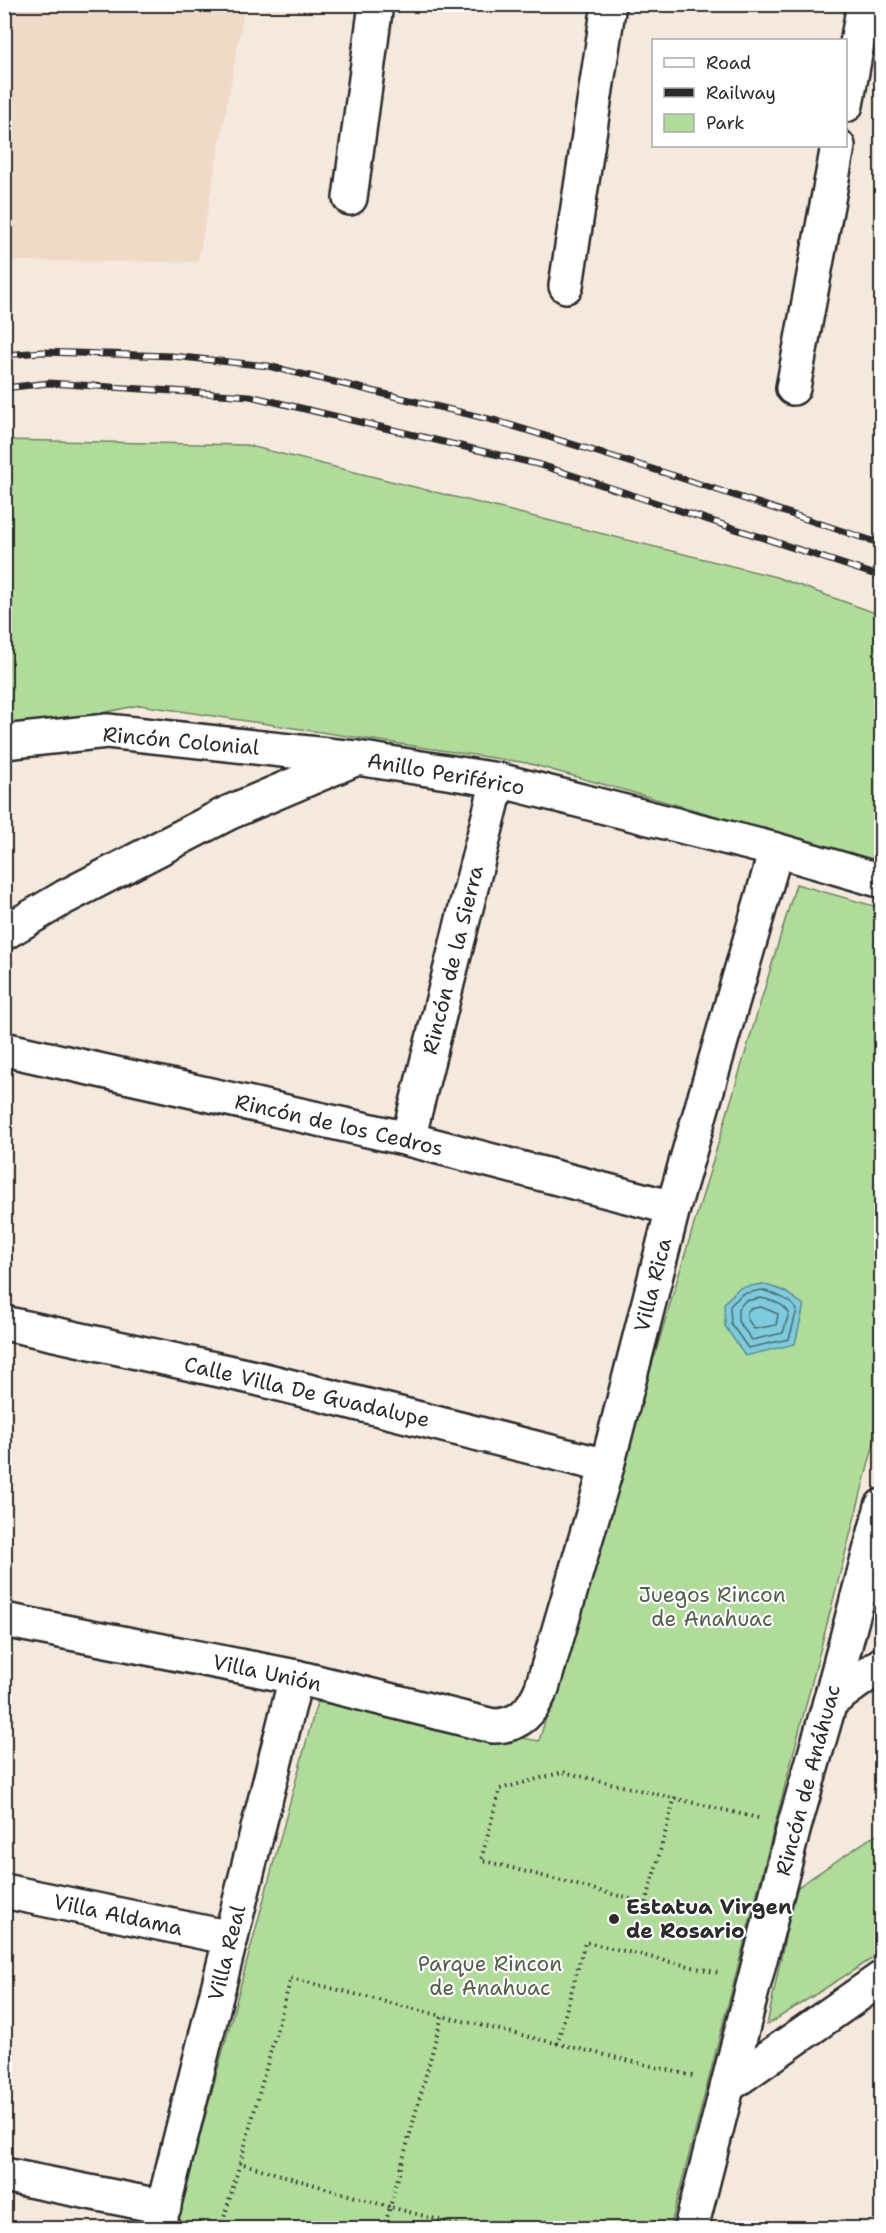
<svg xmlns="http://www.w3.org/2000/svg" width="886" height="2233" font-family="'Shantell Sans',sans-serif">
  <rect width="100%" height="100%" fill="#f5e9dd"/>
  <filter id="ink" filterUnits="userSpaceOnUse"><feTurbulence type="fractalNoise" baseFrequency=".0167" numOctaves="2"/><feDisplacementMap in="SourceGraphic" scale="12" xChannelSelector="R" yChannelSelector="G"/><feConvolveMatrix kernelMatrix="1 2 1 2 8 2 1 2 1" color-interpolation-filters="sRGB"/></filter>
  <g filter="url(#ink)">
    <path fill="#eedac6" d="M5,4L245,5L198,262L5,261Z"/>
    <g fill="#b0dc9a" stroke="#6e8462" stroke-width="1.5">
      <path d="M5,440L246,445L776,577L881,615V862L527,763L140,705L5,733Z"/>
      <path d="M796,884L881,908V1416L670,2228H175L317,1702L539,1741Z"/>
      <path d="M881,1831V1953L767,2025L795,1889Z"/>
    </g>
    <path fill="#7dcbdc" stroke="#5c8b95" stroke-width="1.5" d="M763,1284L784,1291L804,1305L795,1344L745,1356L725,1326L724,1303L739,1288Z"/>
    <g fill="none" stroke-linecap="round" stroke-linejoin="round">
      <g stroke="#4c6b72" stroke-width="1.5">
        <path d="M762,1290C775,1294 790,1299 797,1310L789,1339L748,1348L731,1324L730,1306L742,1294Z"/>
        <path d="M761,1298C771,1300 784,1304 789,1313L783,1333L752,1340L738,1321V1309L745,1301Z"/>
        <path d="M761,1307L778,1314L776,1325L754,1329L747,1318V1312L750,1309Z"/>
      </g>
      <defs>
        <g id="minor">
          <path d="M846,105L864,4"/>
          <path d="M350,198L376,4"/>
          <path d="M566,286L609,4"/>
          <path d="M793,388L838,146"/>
          <path d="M4,742L107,731L355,758"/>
          <path d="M4,933L65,897L228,813L357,758L498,780L776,850L882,881"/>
          <path d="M4,1049L408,1139L673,1208"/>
          <path d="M408,1139L498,780"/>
          <path d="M4,1323L260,1379L607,1466"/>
          <path d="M4,1620L296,1677L493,1726C520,1726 532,1711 542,1688L607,1466L673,1208L776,850"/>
          <path d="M830,1702L882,1664"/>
          <path d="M4,1891L231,1938"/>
          <path d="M729,2085L882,1978"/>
          <path d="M4,2175L164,2207"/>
          <path d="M158,2228L296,1677"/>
          <path d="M691,2228L794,1827L830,1702L882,1506"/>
        </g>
      </defs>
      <use href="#minor" stroke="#2b2b2b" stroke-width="38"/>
      <g stroke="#2b2b2b" stroke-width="4" stroke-dasharray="1.5 4.5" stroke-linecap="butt">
        <path d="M675,1797L646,1903L481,1860L500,1789L563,1772L758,1818"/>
        <path d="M557,2044L585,1942L719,1973"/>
        <path d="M240,2163L291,1978L442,2016"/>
        <path d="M221,2228L240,2163L390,2207L442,2016L693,2076"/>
        <path d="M384,2228L390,2207L470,2228"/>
      </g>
      <use href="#minor" stroke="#fff" stroke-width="33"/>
      <defs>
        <g id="rail">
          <path d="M4,355L42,352L172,356L268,366L497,421L675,476L882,544"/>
          <path d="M4,388L49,383L250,396L541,465L882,577"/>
        </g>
      </defs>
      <use href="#rail" stroke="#2b2b2b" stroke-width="7"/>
      <use href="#rail" stroke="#fff" stroke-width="4.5" stroke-dasharray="14" stroke-linecap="butt"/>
    </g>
  </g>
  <circle fill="#2b2b2b" stroke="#fff" stroke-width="2" cx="614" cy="1919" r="6"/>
  <g text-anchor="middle" stroke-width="4.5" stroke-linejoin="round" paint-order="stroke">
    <g font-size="21" fill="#2b2b2b" stroke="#fff">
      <text transform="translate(181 741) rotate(5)" y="7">Rincón Colonial</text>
      <text transform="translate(446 774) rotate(10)" y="7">Anillo Periférico</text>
      <text transform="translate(453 960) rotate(-76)" y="7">Rincón de la Sierra</text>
      <text transform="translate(339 1125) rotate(13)" y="7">Rincón de los Cedros</text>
      <text transform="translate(653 1285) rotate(-76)" y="7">Villa Rica</text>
      <text transform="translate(307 1392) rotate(13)" y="7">Calle Villa De Guadalupe</text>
      <text transform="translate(267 1673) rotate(12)" y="7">Villa Unión</text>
      <text transform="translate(808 1780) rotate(-75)" y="7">Rincón de Anáhuac</text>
      <text transform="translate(118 1915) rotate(12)" y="7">Villa Aldama</text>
      <text transform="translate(227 1953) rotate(-76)" y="7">Villa Real</text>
    </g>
    <g font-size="21" fill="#53604c" stroke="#fff">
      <text x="712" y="1602">Juegos Rincon<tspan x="712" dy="24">de Anahuac</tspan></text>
      <text x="490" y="1971">Parque Rincon<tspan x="490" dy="24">de Anahuac</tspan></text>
    </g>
    <g font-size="21" font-weight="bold" fill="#2b2b2b" stroke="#fff" text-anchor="start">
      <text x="626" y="1914">Estatua Virgen<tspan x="626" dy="24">de Rosario</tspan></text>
    </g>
  </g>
  <rect width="886" height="2233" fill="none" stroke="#fff" stroke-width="24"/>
  <rect x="12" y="12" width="862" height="2209" fill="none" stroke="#2b2b2b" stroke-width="2" filter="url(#ink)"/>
  <rect x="652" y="39" width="195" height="108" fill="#ffffff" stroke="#aaaaaa" stroke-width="1.5"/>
  <rect x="664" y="58" width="30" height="9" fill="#ffffff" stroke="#aaaaaa" stroke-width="1.5"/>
  <text x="706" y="69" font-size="18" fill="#2b2b2b">Road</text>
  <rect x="664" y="88" width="30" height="9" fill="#2b2b2b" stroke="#aaaaaa" stroke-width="1.5"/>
  <text x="706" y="99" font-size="18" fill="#2b2b2b">Railway</text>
  <rect x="664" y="114" width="30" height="18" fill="#b0dc9a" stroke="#aaaaaa" stroke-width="1.5"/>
  <text x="706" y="129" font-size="18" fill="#2b2b2b">Park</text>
</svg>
